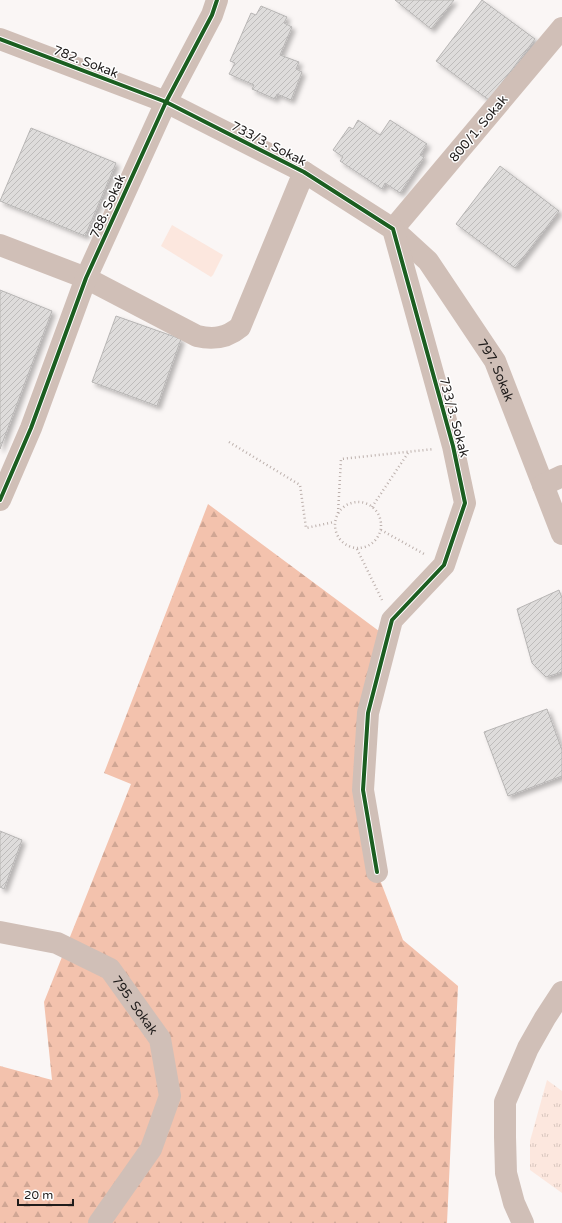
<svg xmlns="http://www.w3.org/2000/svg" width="562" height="1223" font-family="'Varela Round',sans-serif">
  <defs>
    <pattern id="grass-tufts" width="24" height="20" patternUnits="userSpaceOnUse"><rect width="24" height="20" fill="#fce7de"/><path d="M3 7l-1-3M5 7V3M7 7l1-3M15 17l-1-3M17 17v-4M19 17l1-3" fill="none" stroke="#d8c6be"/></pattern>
    <pattern id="forest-firs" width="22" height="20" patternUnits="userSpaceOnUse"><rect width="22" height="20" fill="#f3c2ad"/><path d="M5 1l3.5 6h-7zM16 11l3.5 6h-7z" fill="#d0a694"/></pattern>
    <pattern id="building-hatch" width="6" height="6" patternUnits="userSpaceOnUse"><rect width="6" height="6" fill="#dedcdb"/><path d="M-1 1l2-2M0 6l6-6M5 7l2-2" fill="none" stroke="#bebcbb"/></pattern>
    <filter id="shadow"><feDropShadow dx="3.5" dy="3.5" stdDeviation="2" flood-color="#0004"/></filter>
  </defs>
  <rect width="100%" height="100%" fill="#faf6f5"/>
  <path fill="url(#grass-tufts)" d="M547,1080L562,1091V1193L530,1170V1141Z"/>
  <path fill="url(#forest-firs)" d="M208,504L387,637L368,713L377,872L403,940L458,986L447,1223H0V1066L52,1080L44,1002L131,784L104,773Z"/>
  <path fill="#fce7de" d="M172,225L223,255L213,275L211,277L161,246Z"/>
  <g fill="url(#building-hatch)" stroke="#b7b5b4" filter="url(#shadow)">
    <path d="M395,0H454L431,29Z"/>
    <path d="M482,0L535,39L489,100L436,61Z"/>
    <path d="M261,6L287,17L284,23L292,27L280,55L299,62L296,69L302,72L291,100L277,94L275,99L252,89L254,85L229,74L235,63L230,61L251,13L256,15Z"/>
    <path d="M358,120L380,135L390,120L427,144L420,155L424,157L400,193L385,183L382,189L340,161L343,157L333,150L349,127L353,129Z"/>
    <path d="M31,128L116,163L85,236L0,201Z"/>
    <path d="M500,166L559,211L515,268L456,224Z"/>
    <path d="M0,290L52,311L0,449Z"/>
    <path d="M116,316L181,339L157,406L92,382Z"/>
    <path d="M559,590L562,598V672L546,677L532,663L517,609Z"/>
    <path d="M547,709L562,750V776L508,796L484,732Z"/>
    <path d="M0,831L22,840L4,889L0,887Z"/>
  </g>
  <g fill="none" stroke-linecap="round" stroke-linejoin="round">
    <g stroke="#bcb0ac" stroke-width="2.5" stroke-dasharray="1 3" stroke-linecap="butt">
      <path d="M229,442L300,485L306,528L334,522"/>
      <circle cx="358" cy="525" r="23"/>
      <path d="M372,507L408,453"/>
      <path d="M338,513L341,459L434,449"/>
      <path d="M381,530L426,555"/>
      <path d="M357,549L382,600"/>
    </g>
    <g stroke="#d0bfb7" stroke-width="22">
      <path id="s1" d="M562,28L393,229L428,261L495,361L562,534"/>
      <path d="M0,39L166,102L304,172L393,229L453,446L465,503L444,565L392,620L368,713L363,790L377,872"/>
      <path d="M0,245L86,278L197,336C214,340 227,338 240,327L304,172"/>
      <path d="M543,485L562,476"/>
      <path d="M0,500L31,428L86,278L166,102L212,15L217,0"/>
      <path id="s2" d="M0,932L57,943L110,969L160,1039L170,1096L151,1149L99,1223"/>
      <path d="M523,1223L514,1203L506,1173L505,1137V1102L528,1048L545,1018L562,992"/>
    </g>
    <defs>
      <g id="cycleway">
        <path d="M0,39L166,102L304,172L393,229L453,446L465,503L444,565L392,620L368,713L363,790L377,872"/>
        <path d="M0,500L31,428L86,278L166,102L212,15L217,0"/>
      </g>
    </defs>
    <use href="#cycleway" stroke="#fff" stroke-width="6"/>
    <use href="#cycleway" stroke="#1b5e20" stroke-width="4"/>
  </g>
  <g text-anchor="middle" stroke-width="3" stroke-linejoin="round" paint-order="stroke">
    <g font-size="13" fill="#1f1c1b" stroke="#fff">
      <text transform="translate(86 61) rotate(21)" y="5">782. Sokak</text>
      <text transform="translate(478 128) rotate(-50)" y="5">800/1. Sokak</text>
      <text transform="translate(269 143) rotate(27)" y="5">733/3. Sokak</text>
      <text transform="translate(107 206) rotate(-66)" y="5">788. Sokak</text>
      <text dy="5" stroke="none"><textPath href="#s1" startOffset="439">797. Sokak</textPath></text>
      <text transform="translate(455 417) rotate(75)" y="5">733/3. Sokak</text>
      <text dy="5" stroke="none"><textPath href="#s2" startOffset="161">795. Sokak</textPath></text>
    </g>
  </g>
  <path d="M18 1199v6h55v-6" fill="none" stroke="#1f1c1b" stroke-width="2"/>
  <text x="24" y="1199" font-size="12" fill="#1f1c1b" stroke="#ffffff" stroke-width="3" paint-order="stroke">20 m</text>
</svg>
